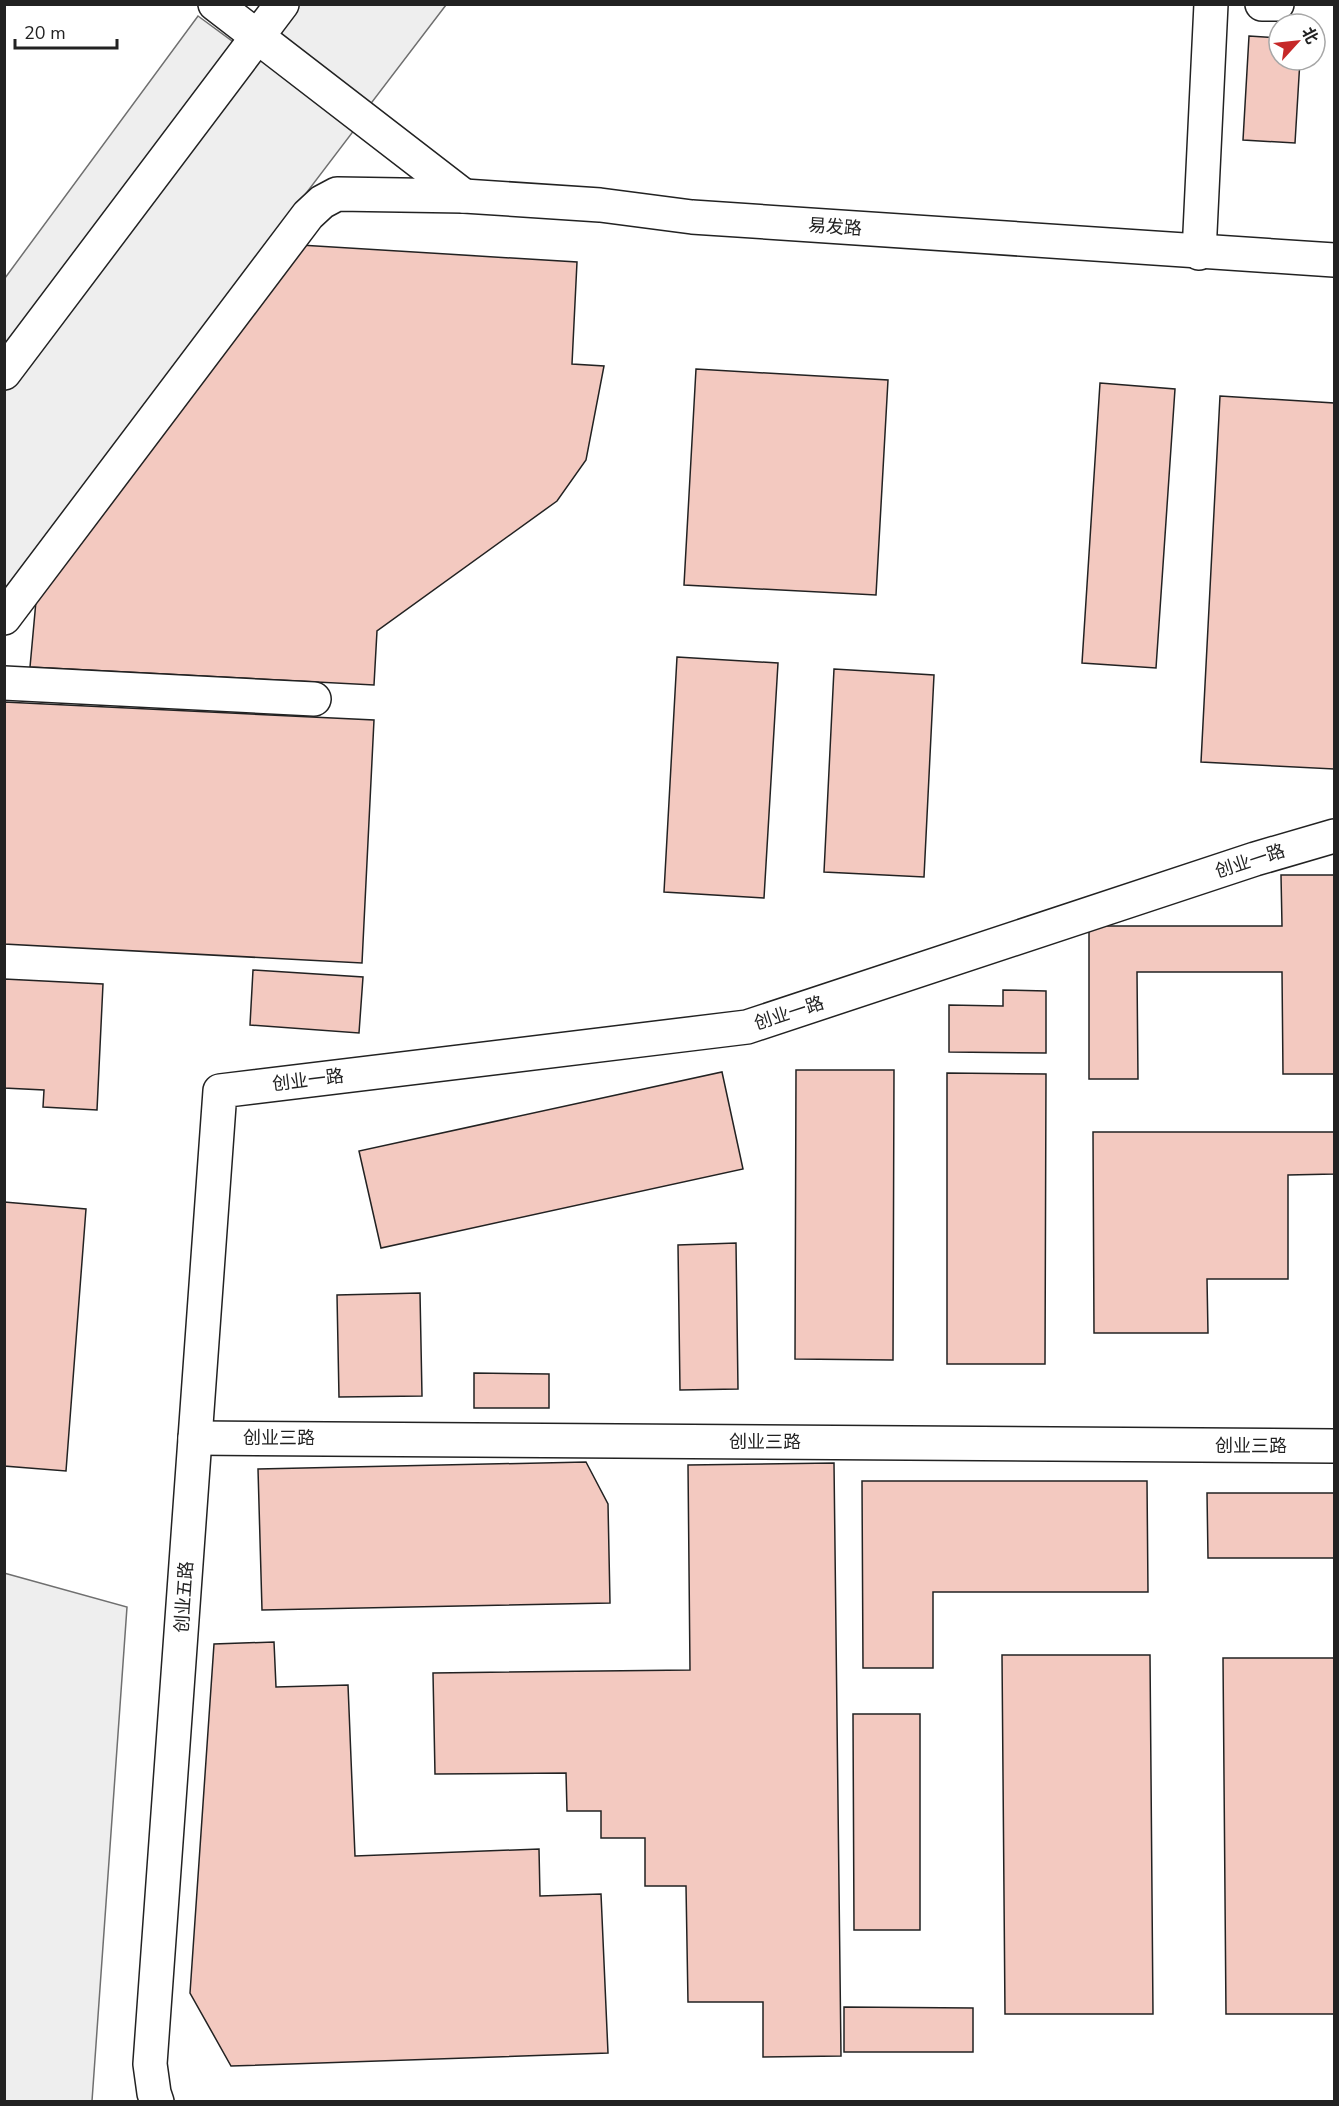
<svg xmlns="http://www.w3.org/2000/svg" width="1339" height="2106" font-family="'Nunito Sans','Noto Sans SC',sans-serif">
  <rect width="100%" height="100%" fill="#fff"/>
  <g fill="#eee" stroke="#6f6f6f" stroke-width="1.5">
    <path d="M297,5H446L369,106L279,33Z"/>
    <path d="M198,16L236,44L5,353V278Z"/>
    <path d="M263,58L355,129L5,589L4,392L252,63Z"/>
    <path d="M4,1573L127,1607L92,2101H5Z"/>
  </g>
  <g fill="#f3c9c0" stroke="#222" stroke-width="1.5">
    <path d="M1249,36L1279,38V60H1300L1295,143L1243,140Z"/>
    <path d="M300,245L577,262L572,364L604,366L586,460L557,501L377,631L374,685L30,667L36,601Z"/>
    <path d="M696,369L888,380L876,595L684,585Z"/>
    <path d="M1100,383L1175,389L1156,668L1082,663Z"/>
    <path d="M1220,396L1334,403V769L1201,762Z"/>
    <path d="M677,657L778,663L764,898L664,892Z"/>
    <path d="M834,669L934,675L924,877L824,872Z"/>
    <path d="M4,702L374,720L362,963L4,944Z"/>
    <path d="M1281,875H1334V1074H1283L1282,972H1137L1138,1079H1089V926H1282Z"/>
    <path d="M253,970L363,977L359,1033L250,1025Z"/>
    <path d="M4,979L103,984L97,1110L43,1107L44,1090L4,1088Z"/>
    <path d="M1003,990L1046,991V1053L949,1052V1005L1003,1006Z"/>
    <path d="M796,1070H894L893,1360L795,1359Z"/>
    <path d="M722,1072L743,1169L381,1248L359,1151Z"/>
    <path d="M947,1073L1046,1074L1045,1364H947Z"/>
    <path d="M1093,1132H1334V1174L1288,1175V1279H1207L1208,1333H1094Z"/>
    <path d="M4,1202L86,1209L66,1471L4,1466Z"/>
    <path d="M736,1243L738,1389L680,1390L678,1245Z"/>
    <path d="M420,1293L422,1396L339,1397L337,1295Z"/>
    <path d="M474,1373L549,1374V1408H474Z"/>
    <path d="M586,1462L608,1504L610,1603L262,1610L258,1469Z"/>
    <path d="M834,1463L841,2056L763,2057V2002H688L686,1886H645V1838H601V1811H567L566,1773L435,1774L433,1673L690,1670L688,1465Z"/>
    <path d="M862,1481H1147L1148,1592H933V1668H863Z"/>
    <path d="M1207,1493H1334V1558H1208Z"/>
    <path d="M274,1642L276,1687L348,1685L355,1856L539,1849L540,1896L601,1894L608,2053L231,2066L190,1993L214,1644Z"/>
    <path d="M1002,1655H1150L1153,2014H1005Z"/>
    <path d="M1223,1658H1334V2014H1226Z"/>
    <path d="M853,1714H920V1930H854Z"/>
    <path d="M844,2007L973,2008V2052H844Z"/>
  </g>
  <g fill="none" stroke-linecap="round" stroke-linejoin="round">
    <defs>
      <g id="minor">
        <path d="M215,4L464,196"/>
        <path d="M1262,4H1277"/>
        <path d="M1199,253L1211,4"/>
        <path d="M4,373L282,4"/>
        <path d="M4,618L308,215L322,202L337,194L464,196L600,205L692,217L1334,260"/>
        <path d="M4,683L314,699"/>
        <path d="M195,1438L1334,1446"/>
        <path d="M157,2102L154,2093L150,2064L220,1091L747,1027L1255,859L1334,836"/>
      </g>
    </defs>
    <use href="#minor" stroke="#222" stroke-width="36"/>
    <use href="#minor" stroke="#fff" stroke-width="33"/>
  </g>
  <g text-anchor="middle" stroke-width="4.5" stroke-linejoin="round" paint-order="stroke">
    <g font-size="18" fill="#222" stroke="#fff">
      <text transform="translate(835 227) rotate(4)" y="6">易发路</text>
      <text transform="translate(1250 861) rotate(-18)" y="6">创业一路</text>
      <text transform="translate(789 1013) rotate(-18)" y="6">创业一路</text>
      <text transform="translate(308 1080) rotate(-7)" y="6">创业一路</text>
      <text x="279" y="1444">创业三路</text>
      <text x="765" y="1448">创业三路</text>
      <text x="1251" y="1452">创业三路</text>
      <text transform="translate(184 1597) rotate(-86)" y="6">创业五路</text>
    </g>
  </g>
  <rect width="1339" height="2106" fill="none" stroke="#222222" stroke-width="12"/>
  <g transform="translate(1297 42) rotate(63)"><circle r="28" fill="#ffffff" stroke="#a7a7a7" stroke-width="1.5"/>
  <path d="M0-4.5L10 22L0 15L-10 22Z" fill="#c62828"/>
  <text y="-9" font-size="16" font-weight="bold" text-anchor="middle" fill="#222222">北</text>
  </g>
  <path d="M15 39v9h102v-9" fill="none" stroke="#222222" stroke-width="3"/>
  <text x="24" y="39" font-size="18" fill="#222222" stroke="#ffffff" stroke-width="4.5" paint-order="stroke">20 m</text>
</svg>
